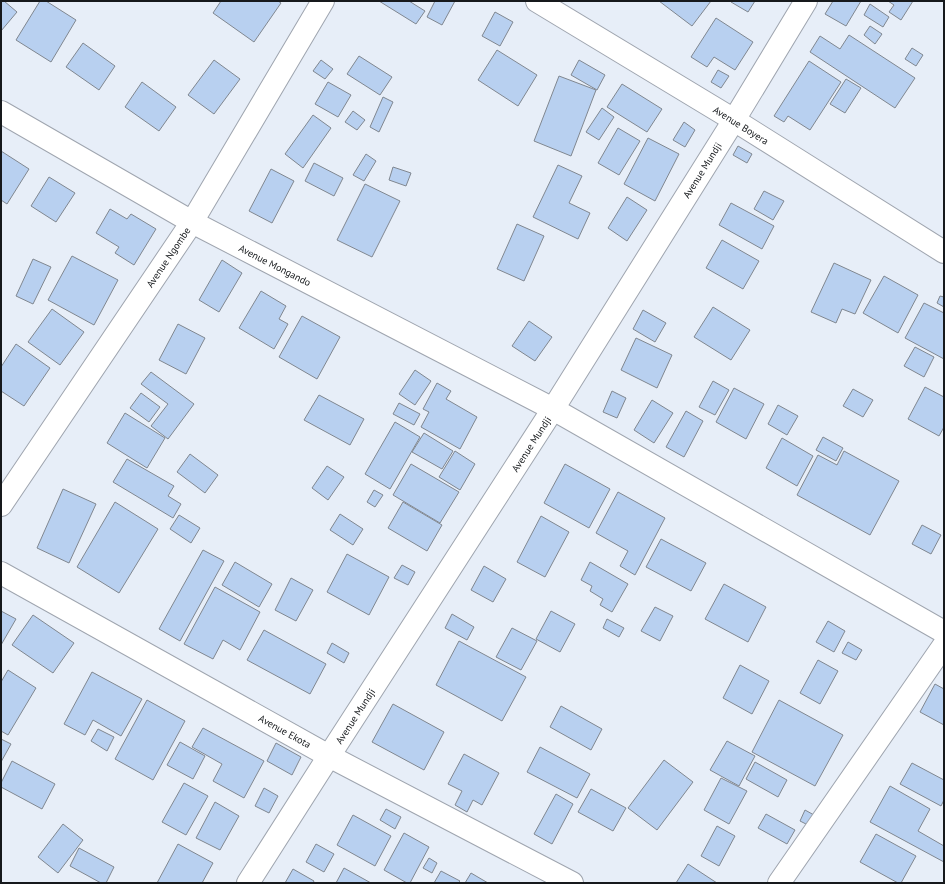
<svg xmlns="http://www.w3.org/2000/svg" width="945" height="884" font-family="'PT Sans',sans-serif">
  <rect width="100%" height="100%" fill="#e7eef8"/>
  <g fill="#b8d0f0" stroke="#808790">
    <path d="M1,1H4L17,12L1,31Z"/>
    <path d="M40,1H46L76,20L51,62L16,40Z"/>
    <path d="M221,1H278L281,3L254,42L213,13Z"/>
    <path d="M379,1H409L425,11L416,24Z"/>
    <path d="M435,1H455L442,25L427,17Z"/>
    <path d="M659,1H711L692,26Z"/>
    <path d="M731,1H755L748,12L731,2Z"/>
    <path d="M833,1H861L846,26L825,14Z"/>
    <path d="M888,1H913L901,20L889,12L894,5Z"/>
    <path d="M870,4L889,17L883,27L864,15Z"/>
    <path d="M495,12L513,22L500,46L482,36Z"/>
    <path d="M716,18L753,42L735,70L714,57L707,67L691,57Z"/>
    <path d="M870,26L882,34L875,44L864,35Z"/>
    <path d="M849,35L915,78L895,108L810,52L820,36L840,49Z"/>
    <path d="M83,43L115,66L99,90L66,67Z"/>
    <path d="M912,48L923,55L916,66L905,59Z"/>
    <path d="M497,50L537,75L518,106L478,80Z"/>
    <path d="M359,56L392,77L380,95L347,74Z"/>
    <path d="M214,60L240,79L214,114L188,95Z"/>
    <path d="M321,60L333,69L325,79L313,71Z"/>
    <path d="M579,60L605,75L597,90L571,75Z"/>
    <path d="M809,61L841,82L810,130L788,116L784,122L774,116Z"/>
    <path d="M718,70L729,76L721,88L711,82Z"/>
    <path d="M559,76L596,90L571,156L534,141Z"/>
    <path d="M846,79L861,88L845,113L830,104Z"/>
    <path d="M142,82L176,107L159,131L125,107Z"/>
    <path d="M328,82L351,95L338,117L315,104Z"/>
    <path d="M622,84L662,109L647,132L607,107Z"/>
    <path d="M383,97L393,102L379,132L370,127Z"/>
    <path d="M602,108L614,117L599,140L586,132Z"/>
    <path d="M353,111L365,120L357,130L345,122Z"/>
    <path d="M313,115L331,128L303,168L285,154Z"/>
    <path d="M684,122L695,130L685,147L673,140Z"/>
    <path d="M618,128L640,141L619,175L598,163Z"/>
    <path d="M648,138L679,154L655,201L624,184Z"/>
    <path d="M738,146L752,154L747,163L733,155Z"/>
    <path d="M1,151L29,169L7,204L1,200Z"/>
    <path d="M366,154L376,161L364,181L353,175Z"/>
    <path d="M314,163L343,178L334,196L305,181Z"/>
    <path d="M558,165L582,176L569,203L590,213L578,239L533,217Z"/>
    <path d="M393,167L411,173L406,186L389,180Z"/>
    <path d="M271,169L294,181L272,223L249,211Z"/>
    <path d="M49,177L75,193L56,222L31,206Z"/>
    <path d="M365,184L400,201L372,257L337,240Z"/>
    <path d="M764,191L784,201L773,220L754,209Z"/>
    <path d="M627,197L647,210L627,241L608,228Z"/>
    <path d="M731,203L774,226L762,249L719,225Z"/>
    <path d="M110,209L127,219L131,214L156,229L134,265L115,253L119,247L96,233Z"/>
    <path d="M517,224L544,236L524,281L497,269Z"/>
    <path d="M722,240L759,261L743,289L706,268Z"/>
    <path d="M72,256L118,280L94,325L48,300Z"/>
    <path d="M33,259L51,267L33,304L16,296Z"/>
    <path d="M222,260L242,273L219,312L199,300Z"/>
    <path d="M834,263L871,280L855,314L842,309L836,323L811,312Z"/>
    <path d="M884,276L918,295L898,333L863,313Z"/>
    <path d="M261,291L286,306L279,319L288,324L274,349L239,328Z"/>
    <path d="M940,296L944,297V307L937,303Z"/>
    <path d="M924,303L944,313V359L905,338Z"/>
    <path d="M713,307L750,330L731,360L694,337Z"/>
    <path d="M52,309L84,332L60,365L28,342Z"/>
    <path d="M643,310L666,323L655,342L633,329Z"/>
    <path d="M302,316L340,337L317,379L279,357Z"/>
    <path d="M529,321L552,337L535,361L512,346Z"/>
    <path d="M178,324L205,338L186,374L159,360Z"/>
    <path d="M636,338L672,355L657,388L621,370Z"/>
    <path d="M16,344L50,368L24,406L1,391V367Z"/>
    <path d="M915,347L934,357L924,377L904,366Z"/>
    <path d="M415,370L431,381L415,405L399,394Z"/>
    <path d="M151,372L194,404L168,439L151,426L168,404L141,384Z"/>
    <path d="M713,381L729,390L715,415L699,407Z"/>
    <path d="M437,383L451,391L446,399L477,417L460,449L421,427L429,412L423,409Z"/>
    <path d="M925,387L944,397V427L939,436L908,419Z"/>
    <path d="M734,388L764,404L746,439L716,422Z"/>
    <path d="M853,389L873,400L863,417L843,406Z"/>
    <path d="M612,391L626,398L617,418L603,412Z"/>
    <path d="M141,393L160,407L149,422L130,408Z"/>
    <path d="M319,395L364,419L350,445L304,420Z"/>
    <path d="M652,400L673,413L654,443L634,430Z"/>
    <path d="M399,403L420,414L414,425L393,414Z"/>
    <path d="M778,405L798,416L787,435L768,424Z"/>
    <path d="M686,411L703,421L684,457L666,447Z"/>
    <path d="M125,413L165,438L147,468L107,443Z"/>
    <path d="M395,422L420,437L390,489L365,474Z"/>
    <path d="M424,433L453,451L442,469L412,452Z"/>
    <path d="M823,437L843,448L836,461L816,450Z"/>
    <path d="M782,438L813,456L797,486L766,468Z"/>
    <path d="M455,451L475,464L460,490L439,477Z"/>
    <path d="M844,451L899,481L870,535L797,495L818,455L837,465Z"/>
    <path d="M190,454L218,475L205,493L177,472Z"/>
    <path d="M127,459L174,486L168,496L181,504L173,518L113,482Z"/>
    <path d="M411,464L459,492L440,523L393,495Z"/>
    <path d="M565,464L610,489L589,528L544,503Z"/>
    <path d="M327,466L344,477L328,500L312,488Z"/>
    <path d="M63,489L96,504L69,563L37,548Z"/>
    <path d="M374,490L383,495L375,507L367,502Z"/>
    <path d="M618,492L665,518L635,575L620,566L628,551L596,533Z"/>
    <path d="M115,502L158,529L119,593L77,567Z"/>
    <path d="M403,502L442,525L427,551L388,528Z"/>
    <path d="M340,514L363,529L353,545L330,530Z"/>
    <path d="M179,515L200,528L191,543L170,529Z"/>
    <path d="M541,516L569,532L545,577L517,562Z"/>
    <path d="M922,525L941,535L931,554L912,544Z"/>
    <path d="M661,539L706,563L691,591L646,567Z"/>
    <path d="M203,550L224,561L180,641L159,629Z"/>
    <path d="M347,554L389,577L369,615L327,592Z"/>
    <path d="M235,562L272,584L259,607L222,585Z"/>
    <path d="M590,562L628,584L612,612L600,605L603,599L590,591L592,586L581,580Z"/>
    <path d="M402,565L415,572L408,585L394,578Z"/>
    <path d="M484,566L506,579L493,602L471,590Z"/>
    <path d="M291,578L313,590L296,621L275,610Z"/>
    <path d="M724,584L766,607L748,642L705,619Z"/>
    <path d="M215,587L260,612L240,650L223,640L213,659L184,644Z"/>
    <path d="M655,607L673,616L660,641L641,631Z"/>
    <path d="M1,611L16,619L1,645Z"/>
    <path d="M551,611L575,624L560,652L536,639Z"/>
    <path d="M452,614L474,627L467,640L445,628Z"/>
    <path d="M33,615L74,643L53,673L12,645Z"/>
    <path d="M607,619L624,628L619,637L603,628Z"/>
    <path d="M828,621L845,631L834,652L816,642Z"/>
    <path d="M512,628L537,641L521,670L496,657Z"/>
    <path d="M264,630L326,664L310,694L247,660Z"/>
    <path d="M459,641L526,677L502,721L436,685Z"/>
    <path d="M848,642L862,650L856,660L842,653Z"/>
    <path d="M332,643L349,653L344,663L327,653Z"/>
    <path d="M818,660L838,671L820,704L800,693Z"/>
    <path d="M740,665L769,681L752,714L723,698Z"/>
    <path d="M8,670L36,688L8,735L1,731V682Z"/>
    <path d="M92,672L142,699L121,736L93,720L85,735L64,724Z"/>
    <path d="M935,684L944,689V725L920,712Z"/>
    <path d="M147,700L185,721L153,780L115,759Z"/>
    <path d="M779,700L843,735L815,786L752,752Z"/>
    <path d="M393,704L444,732L424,770L372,742Z"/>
    <path d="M561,706L602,729L591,750L550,727Z"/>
    <path d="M203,728L264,761L244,798L213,781L222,764L192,747Z"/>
    <path d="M98,729L114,737L107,751L91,741Z"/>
    <path d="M1,739L11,744L1,762Z"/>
    <path d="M727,741L755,756L739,786L710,770Z"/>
    <path d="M180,742L205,756L193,779L167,765Z"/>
    <path d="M276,743L301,757L292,775L267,761Z"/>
    <path d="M540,747L590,774L577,798L527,772Z"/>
    <path d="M464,754L499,773L482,805L473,800L467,812L455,805L462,791L448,784Z"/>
    <path d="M664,760L693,782L657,830L628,808Z"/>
    <path d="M12,761L55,784L42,809L1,787V783Z"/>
    <path d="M755,762L787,780L778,797L746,779Z"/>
    <path d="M912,763L944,780V800L941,806L900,784Z"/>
    <path d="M721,778L747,791L729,824L704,810Z"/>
    <path d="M184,783L208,796L186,835L162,822Z"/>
    <path d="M890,786L930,809L918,831L944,846V862L870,822Z"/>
    <path d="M264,788L278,796L269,813L255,806Z"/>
    <path d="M591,789L626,808L613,831L578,812Z"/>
    <path d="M556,794L573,804L552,844L534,834Z"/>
    <path d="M215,802L239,816L220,850L196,838Z"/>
    <path d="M386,809L401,817L395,829L380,820Z"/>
    <path d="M805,810L814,815L808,825L800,821Z"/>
    <path d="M766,814L795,830L787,844L758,828Z"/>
    <path d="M353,815L391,836L375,866L337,845Z"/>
    <path d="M63,824L83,840L58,873L38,857Z"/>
    <path d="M717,826L735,836L719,866L701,856Z"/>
    <path d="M404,833L429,847L410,883H407L384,870Z"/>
    <path d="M876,834L916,856L901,883H898L860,862Z"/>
    <path d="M178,844L213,863L202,883H157Z"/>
    <path d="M316,844L334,854L324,872L306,862Z"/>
    <path d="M79,848L114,867L106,883H101L70,866Z"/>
    <path d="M429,858L437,863L432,873L423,868Z"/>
    <path d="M688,864L717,883H676Z"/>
    <path d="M344,868L371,883H336Z"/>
    <path d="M293,869L314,881L313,883H285Z"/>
    <path d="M441,871L460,881L458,883H434Z"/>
    <path d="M471,873L488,883H465Z"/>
  </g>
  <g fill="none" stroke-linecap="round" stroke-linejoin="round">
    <defs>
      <g id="minor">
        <path d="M537,1L734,120L944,252"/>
        <path d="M1,112L192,222L553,409L944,632"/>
        <path d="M1,505L192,222L323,1"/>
        <path d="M1,573L329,756L572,883"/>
        <path d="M779,883L944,645"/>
      </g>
      <path id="tertiary" d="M248,883L329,756L553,409L734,120L806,1"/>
    </defs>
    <use href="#minor" stroke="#9fa5af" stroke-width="24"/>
    <use href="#tertiary" stroke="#9fa5af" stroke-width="24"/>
    <use href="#minor" stroke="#fff" stroke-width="22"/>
    <use href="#tertiary" stroke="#fff" stroke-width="22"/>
  </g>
  <g text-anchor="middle" stroke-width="3" stroke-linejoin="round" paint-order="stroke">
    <g font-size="10" fill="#16191c" stroke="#fff">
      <text transform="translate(741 125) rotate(32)" y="4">Avenue Boyera</text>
      <text transform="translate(702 170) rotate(-58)" y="4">Avenue Mundji</text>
      <text transform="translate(168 257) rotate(-56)" y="4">Avenue Ngombe</text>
      <text transform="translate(275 265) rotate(27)" y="4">Avenue Mongando</text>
      <text transform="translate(531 444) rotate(-57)" y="4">Avenue Mundji</text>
      <text transform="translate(355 716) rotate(-57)" y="4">Avenue Mundji</text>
      <text transform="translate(285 731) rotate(29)" y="4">Avenue Ekota</text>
    </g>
  </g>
  <rect width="945" height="884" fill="none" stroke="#16191c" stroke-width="4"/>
</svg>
